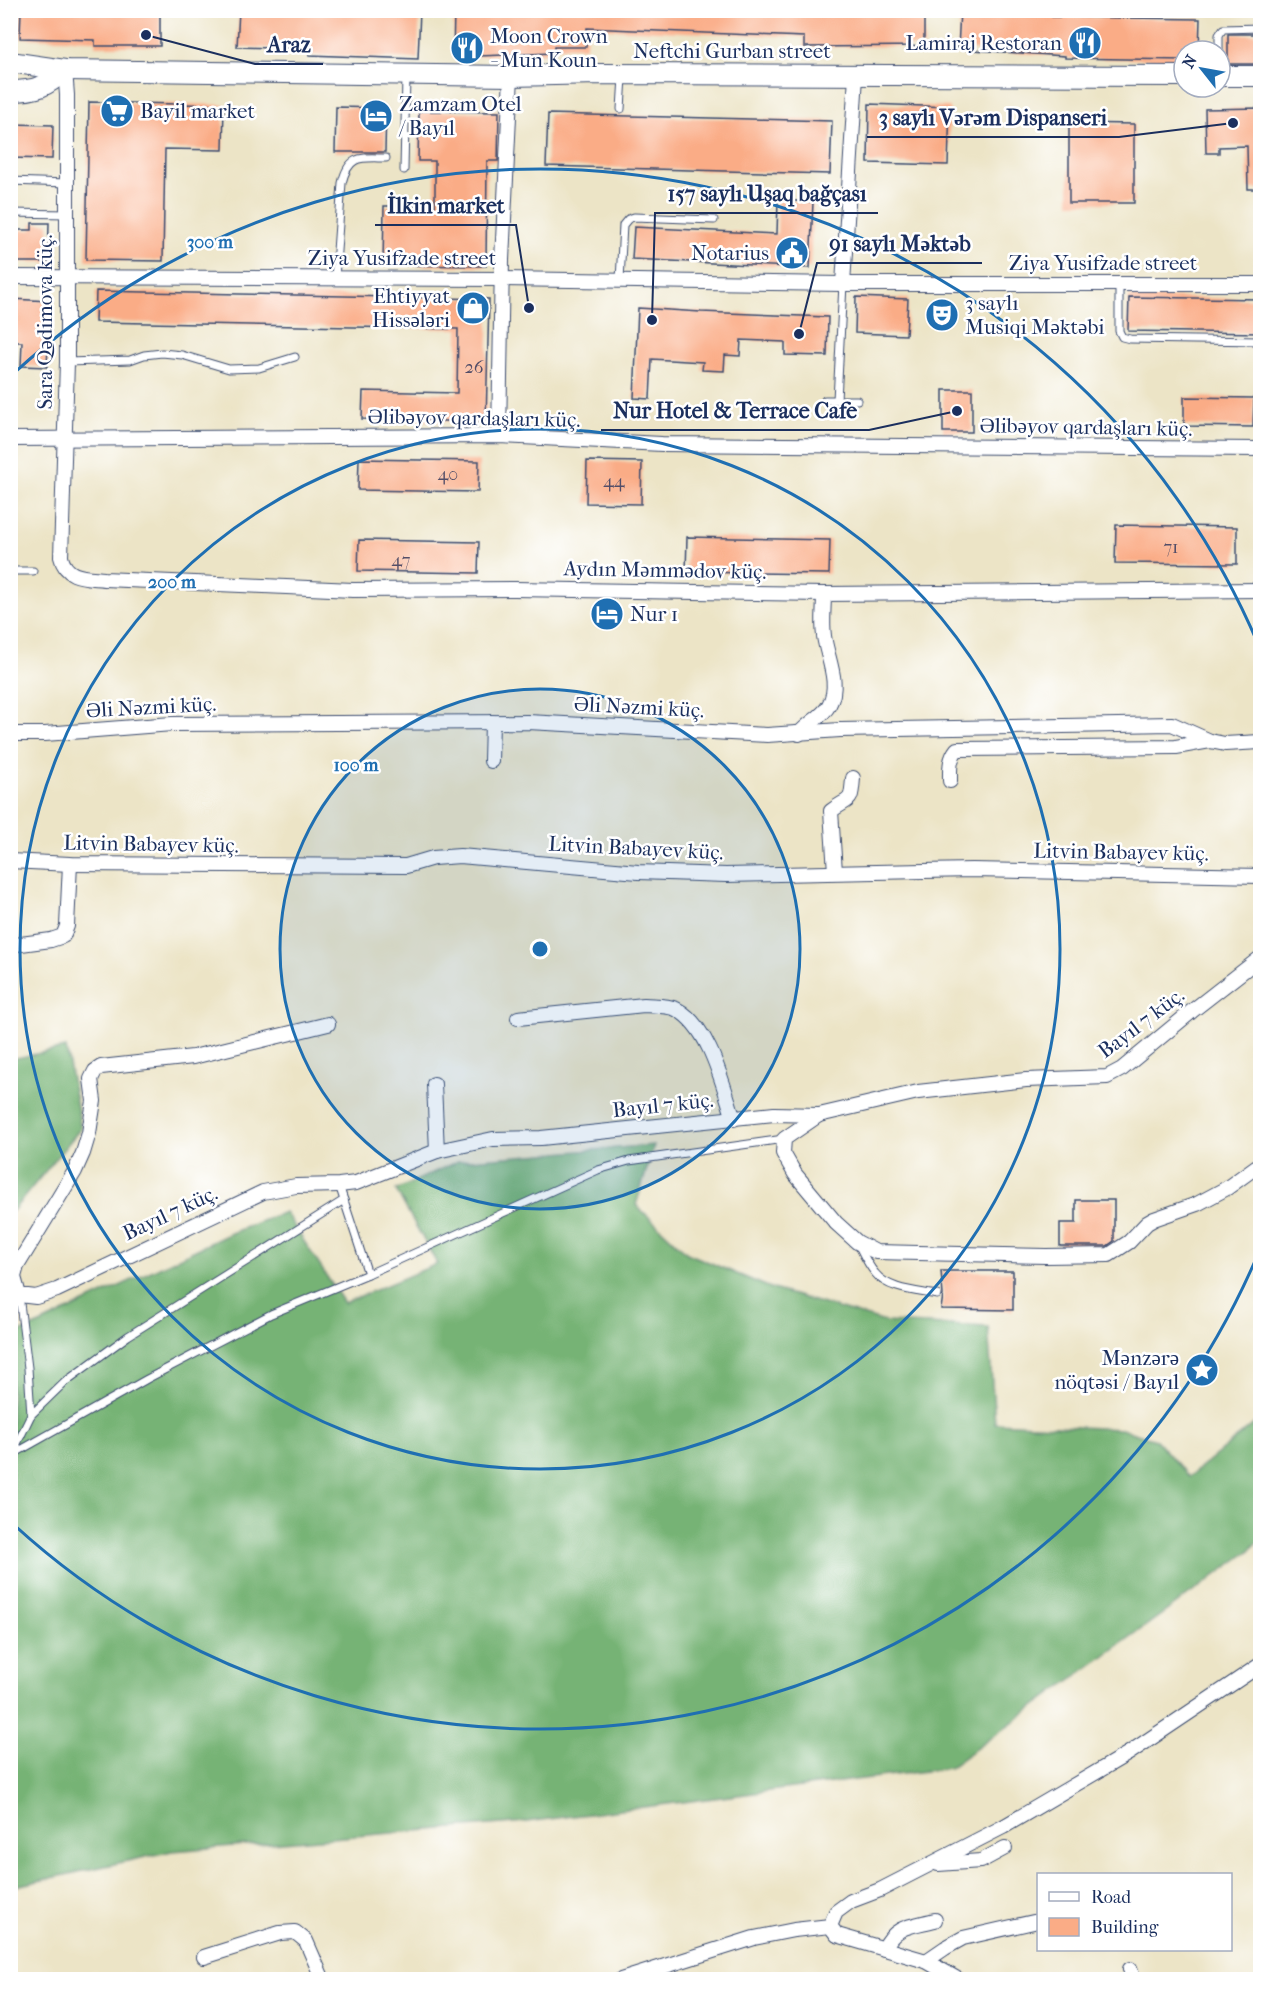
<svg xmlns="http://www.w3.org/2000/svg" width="1271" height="1990" font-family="'IM FELL French Canon',serif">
  <rect width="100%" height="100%" fill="#fff"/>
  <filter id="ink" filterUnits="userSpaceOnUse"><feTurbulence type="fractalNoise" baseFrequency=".0167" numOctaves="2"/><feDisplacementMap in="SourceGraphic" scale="12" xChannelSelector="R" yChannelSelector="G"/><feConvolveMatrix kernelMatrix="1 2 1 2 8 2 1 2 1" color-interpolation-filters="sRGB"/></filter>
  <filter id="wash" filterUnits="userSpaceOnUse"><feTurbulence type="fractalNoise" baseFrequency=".008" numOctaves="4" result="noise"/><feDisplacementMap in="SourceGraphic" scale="24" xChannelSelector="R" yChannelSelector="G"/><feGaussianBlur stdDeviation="1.35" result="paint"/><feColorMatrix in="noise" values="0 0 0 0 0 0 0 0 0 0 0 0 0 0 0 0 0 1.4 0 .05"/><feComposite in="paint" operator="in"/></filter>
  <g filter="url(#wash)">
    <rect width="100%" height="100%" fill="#ece4c6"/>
    <g fill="#76b374" stroke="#487169" stroke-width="1.5">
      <path d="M66,1048L81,1128L11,1213V1059Z"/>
      <path d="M654,1145L636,1205L687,1253L773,1289L885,1322L988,1327L995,1423L1121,1429L1156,1440L1189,1477L1260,1419V1540L1248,1552L949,1768L526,1822L172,1851L11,1887V1336L40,1324L231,1233L285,1212L344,1303L437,1264L396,1190L458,1161Z"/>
    </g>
    <g id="blocks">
      <g fill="#faac86">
        <path d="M21,10H160V46H95V40L20,38Z"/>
        <path d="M239,10H420L418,59L309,55V49L237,47Z"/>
        <path d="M454,10H924V46L804,47V37L587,28L586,47H554V53L453,57Z"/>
        <path d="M960,10H1052V17L1200,19L1199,51H1184V60L1065,58V56L958,49Z"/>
        <rect x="1228" y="34" width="32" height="30"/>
        <path d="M89,102L224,105L223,150L165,149L163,261L86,260Z"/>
        <path d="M869,104L950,107L948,165L868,163Z"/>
        <path d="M336,107L386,108L385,152H335Z"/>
        <path d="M1260,108V189H1248L1247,146L1219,147V153H1206L1205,109Z"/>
        <path d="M419,111L499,112L498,161H487L486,266L383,265L384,206H435V161H418Z"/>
        <path d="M548,114L832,121L830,174L546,166Z"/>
        <path d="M1069,123L1134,124V203H1069Z"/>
        <path d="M10,124L53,125L52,159L10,158Z"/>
        <path d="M778,200L813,202L810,268L632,259L634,227L777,234Z"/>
        <path d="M32,223H49L48,262H10V230H32Z"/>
        <path d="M96,291L489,299L486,422L362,419L363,391L457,393L458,329L95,322Z"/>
        <path d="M856,297L908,299L906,335L855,333Z"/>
        <path d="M1129,297L1260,299V333L1128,331Z"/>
        <path d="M10,299L50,301L47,367L21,366L22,342H10Z"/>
        <path d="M638,308L701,312L828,317L827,356L785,355V342L741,340L740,356L725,355L724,371L702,370L703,362L652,359L650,399L634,398Z"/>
        <rect x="943" y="390" width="29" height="42"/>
        <path d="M1184,397L1254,398L1253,427L1184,426Z"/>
        <path d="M359,459L479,461L478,492L358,490Z"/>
        <path d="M587,461L642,462L641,504L586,503Z"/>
        <path d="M1116,525L1237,527V564L1115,563Z"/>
        <path d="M687,537L830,540L829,574L686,572Z"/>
        <path d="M359,540L479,542L478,573L358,571Z"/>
        <path d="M1076,1200H1114V1241L1107,1246H1060V1223H1076Z"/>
        <path d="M941,1271H1013V1310L941,1309L943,1295Z"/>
      </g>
    </g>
  </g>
  <g filter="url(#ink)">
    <use href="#blocks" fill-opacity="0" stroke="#3a4a6e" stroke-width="1.5"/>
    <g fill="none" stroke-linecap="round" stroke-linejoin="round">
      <defs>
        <g id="lane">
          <path d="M1219,51V35L1223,29L1260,28"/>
          <path d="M621,109L623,77"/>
          <path d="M404,170L406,77"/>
          <path d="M10,181L67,183"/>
          <path d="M10,213L67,214"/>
          <path d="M335,278L342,183C349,154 361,158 386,158"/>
          <path d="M620,280L623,225L628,219L634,217L714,220"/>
          <path d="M1119,284V331L1122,337L1130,339L1260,341"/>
          <path d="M67,362L130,360L144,355L162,353L182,355L229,369L259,368L295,357"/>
          <path d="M825,400H857"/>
          <path d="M837,400L843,284"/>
          <path d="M10,571H33"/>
          <path d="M339,1185L368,1274"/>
          <path d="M858,1244C863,1254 868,1265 875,1273C888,1290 917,1291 937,1295"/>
          <path d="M19,1295L28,1368L31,1415"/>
          <path d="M10,1456L147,1379L271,1314L368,1274L598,1170L629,1161L784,1139"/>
          <path d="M11,1456L31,1415L65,1382L128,1336L344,1200"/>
        </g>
        <g id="street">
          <path d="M65,70L67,95V362L61,557C66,579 86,577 104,579L353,590L515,589L824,594L1260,590"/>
          <path d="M10,277L503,279L843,284H1260"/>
          <path d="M843,284L856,76"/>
          <path d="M499,436L502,260L511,76"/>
          <path d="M10,439L499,436L662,444L1260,449"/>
          <path d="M10,734H45L172,724L528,722L767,735L840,730L1172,724L1210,741L1225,744L1260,742"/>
          <path d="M799,734C808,722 822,718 829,705C841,684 827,658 824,636C822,622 824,608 824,594"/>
          <path d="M491,761L492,722"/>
          <path d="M950,781C950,769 949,759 957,749L1176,747L1210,741"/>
          <path d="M10,861L70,864L406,866L433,858L460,856L638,872L726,875L972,870L1260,876"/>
          <path d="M835,872L831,811C851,796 851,805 853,778"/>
          <path d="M21,944L51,940L63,936L67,926L70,864"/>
          <path d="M518,1018L644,1005C655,1006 666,1005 676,1009C710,1026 723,1086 734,1119"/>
          <path d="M328,1024L193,1057L101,1067L95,1071L91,1079L94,1101L89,1133L83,1153L75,1171L17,1266L14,1277L19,1295L36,1297L57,1290L263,1192L296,1186L339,1185L356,1183L437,1151L493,1139L541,1138L774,1114L819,1115L918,1092L1026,1080L1107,1077L1122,1069L1192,1011L1260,958"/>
          <path d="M434,1084L437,1151"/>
          <path d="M819,1115L784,1139L783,1153L795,1174L836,1223L857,1242L876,1252L1046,1256L1109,1255L1129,1242L1147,1223L1154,1219L1197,1204L1227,1188L1260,1164"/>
          <path d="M938,1864L981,1861L1005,1848"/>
          <path d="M830,1926L836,1912L851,1901L880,1890L1003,1827L1129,1753L1260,1665"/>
          <path d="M884,1949C895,1925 912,1926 935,1920"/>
          <path d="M204,1957L280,1933L295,1932L306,1941L323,1980"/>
          <path d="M926,1961L945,1948L963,1938L1038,1921"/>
          <path d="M1130,1969L1134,1980"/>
          <path d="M621,1980L754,1938L794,1930L830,1926L837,1935L926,1961L959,1980"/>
        </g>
        <g id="secondary">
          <path d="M10,62L65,70L511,76L598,74L1184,76"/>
          <path d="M1220,76H1260"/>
          <path d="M10,91C36,91 46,87 65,70"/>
        </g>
      </defs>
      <use href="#lane" stroke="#3a4a6e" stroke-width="9"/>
      <use href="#street" stroke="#3a4a6e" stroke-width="16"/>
      <use href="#secondary" stroke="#3a4a6e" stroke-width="22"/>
      <use href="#lane" stroke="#fff" stroke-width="7"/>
      <use href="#street" stroke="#fff" stroke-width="14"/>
      <use href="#secondary" stroke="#fff" stroke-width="20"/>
    </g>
  </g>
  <circle cx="540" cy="949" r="260" fill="#1f6fb2" fill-opacity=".12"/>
  <g fill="none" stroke="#1f6fb2" stroke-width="3">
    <circle cx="540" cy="949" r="260"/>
    <circle cx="540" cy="949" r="520"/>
    <path d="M1258 1254A780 780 0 0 1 13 1524M13 374A780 780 0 0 1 1258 644"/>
  </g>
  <defs>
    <symbol id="restaurant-disc" viewBox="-11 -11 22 22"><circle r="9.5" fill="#1f6fb2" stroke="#fff"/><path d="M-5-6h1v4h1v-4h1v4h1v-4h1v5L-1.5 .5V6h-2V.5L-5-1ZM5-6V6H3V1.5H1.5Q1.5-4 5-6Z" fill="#fff"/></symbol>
    <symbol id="supermarket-disc" viewBox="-11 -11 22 22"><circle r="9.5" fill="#1f6fb2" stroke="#fff"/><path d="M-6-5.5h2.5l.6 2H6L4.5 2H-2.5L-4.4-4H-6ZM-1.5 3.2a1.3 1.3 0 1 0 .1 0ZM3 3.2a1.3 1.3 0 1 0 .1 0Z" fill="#fff"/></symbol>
    <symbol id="hotel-disc" viewBox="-11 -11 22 22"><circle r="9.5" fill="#1f6fb2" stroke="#fff"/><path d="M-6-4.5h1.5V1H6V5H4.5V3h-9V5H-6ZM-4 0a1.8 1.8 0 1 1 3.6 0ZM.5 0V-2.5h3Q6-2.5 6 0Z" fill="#fff"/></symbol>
    <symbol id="civic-disc" viewBox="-11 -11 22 22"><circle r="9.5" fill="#1f6fb2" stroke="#fff"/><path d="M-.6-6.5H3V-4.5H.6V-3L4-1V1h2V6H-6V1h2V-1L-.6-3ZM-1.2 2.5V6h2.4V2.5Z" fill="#fff"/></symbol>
    <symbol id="shop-disc" viewBox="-11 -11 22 22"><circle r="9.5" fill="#1f6fb2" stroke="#fff"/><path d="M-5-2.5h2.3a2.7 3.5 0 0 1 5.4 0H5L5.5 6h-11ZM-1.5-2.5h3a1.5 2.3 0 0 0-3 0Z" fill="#fff"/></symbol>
    <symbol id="theatre-disc" viewBox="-11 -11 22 22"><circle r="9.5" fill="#1f6fb2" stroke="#fff"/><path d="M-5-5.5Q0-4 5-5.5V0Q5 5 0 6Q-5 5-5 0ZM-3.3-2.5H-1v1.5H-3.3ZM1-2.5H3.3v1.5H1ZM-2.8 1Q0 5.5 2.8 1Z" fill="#fff"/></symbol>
    <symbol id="sight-disc" viewBox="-11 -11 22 22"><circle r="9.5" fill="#1f6fb2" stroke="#fff"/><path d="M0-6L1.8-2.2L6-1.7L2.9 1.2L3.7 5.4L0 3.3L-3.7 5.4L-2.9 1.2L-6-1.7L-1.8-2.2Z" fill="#fff"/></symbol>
  </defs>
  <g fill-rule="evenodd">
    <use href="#restaurant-disc" x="1066" y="24" width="38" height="38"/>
    <use href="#restaurant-disc" x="448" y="29" width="38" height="38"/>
    <use href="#supermarket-disc" x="98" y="92" width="38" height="38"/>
    <use href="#hotel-disc" x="357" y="97" width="38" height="38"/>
    <use href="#civic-disc" x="773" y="234" width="38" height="38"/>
    <use href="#shop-disc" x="454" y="289" width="38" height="38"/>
    <use href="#theatre-disc" x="923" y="296" width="38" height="38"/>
    <use href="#hotel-disc" x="588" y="595" width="38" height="38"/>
    <use href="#sight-disc" x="1183" y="1351" width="38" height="38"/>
  </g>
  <g text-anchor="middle" stroke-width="5" stroke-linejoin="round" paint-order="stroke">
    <g font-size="18" fill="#534e68">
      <text x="474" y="373">26</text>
      <text x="448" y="480">40</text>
      <text x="614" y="487">44</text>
      <text x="1171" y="553">71</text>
      <text x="401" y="566">47</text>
    </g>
    <g font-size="21" fill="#1b2f5e" stroke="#fff" text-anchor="start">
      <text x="490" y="43">Moon Crown<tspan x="490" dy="24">- Mun Koun</tspan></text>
      <text x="1062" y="50" text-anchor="end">Lamiraj Restoran</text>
      <text x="399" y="111">Zamzam Otel<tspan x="399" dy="24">/ Bayıl</tspan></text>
      <text x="140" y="118">Bayil market</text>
      <text x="769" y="260" text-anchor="end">Notarius</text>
      <text x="450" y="303" text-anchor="end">Ehtiyyat<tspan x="450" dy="24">Hissələri</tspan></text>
      <text x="965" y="310">3 saylı<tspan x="965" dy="24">Musiqi Məktəbi</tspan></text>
      <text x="630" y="621">Nur 1</text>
      <text x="1179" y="1365" text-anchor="end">Mənzərə<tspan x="1179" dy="24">nöqtəsi / Bayıl</tspan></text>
    </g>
    <g font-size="21" fill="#1b2f5e" stroke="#fff">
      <text x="732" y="58">Neftchi Gurban street</text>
      <text x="402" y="265">Ziya Yusifzade street</text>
      <text x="1103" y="270">Ziya Yusifzade street</text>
      <text transform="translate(45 322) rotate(-90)" y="7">Sara Qədimova küç.</text>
      <text transform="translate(474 418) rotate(1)" y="7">Əlibəyov qardaşları küç.</text>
      <text transform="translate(1086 427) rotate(1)" y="7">Əlibəyov qardaşları küç.</text>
      <text transform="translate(665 570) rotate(1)" y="7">Aydın Məmmədov küç.</text>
      <text transform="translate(151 707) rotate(-3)" y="7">Əli Nəzmi küç.</text>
      <text transform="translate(639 707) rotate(3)" y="7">Əli Nəzmi küç.</text>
      <text transform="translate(151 844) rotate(1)" y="7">Litvin Babayev küç.</text>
      <text transform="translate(636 848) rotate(3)" y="7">Litvin Babayev küç.</text>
      <text transform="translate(1121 852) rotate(1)" y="7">Litvin Babayev küç.</text>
      <text transform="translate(1141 1023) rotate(-37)" y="7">Bayıl 7 küç.</text>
      <text transform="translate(663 1105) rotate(-6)" y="7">Bayıl 7 küç.</text>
      <text transform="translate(170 1213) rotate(-25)" y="7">Bayıl 7 küç.</text>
    </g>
  </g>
  <circle cx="540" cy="949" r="9" fill="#1f6fb2" stroke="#fff" stroke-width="3"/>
  <g font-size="18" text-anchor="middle" font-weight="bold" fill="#1f6fb2" stroke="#fff" stroke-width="5" stroke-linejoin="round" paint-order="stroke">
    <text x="210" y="248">300 m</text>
    <text x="172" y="588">200 m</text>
    <text x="356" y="771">100 m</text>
  </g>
  <path fill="none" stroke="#1b2f5e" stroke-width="2" d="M146 35L255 64H323M1233 123L1119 137H867M652 320L655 213H878M529 308L516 225H375M799 334L817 263H982M957 411L869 430H601"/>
  <g fill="#1b2f5e" stroke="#fff" stroke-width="2">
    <circle cx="146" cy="35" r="6"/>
    <circle cx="1233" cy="123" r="6"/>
    <circle cx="652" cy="320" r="6"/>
    <circle cx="529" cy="308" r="6"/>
    <circle cx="799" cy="334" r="6"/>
    <circle cx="957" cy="411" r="6"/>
  </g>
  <g font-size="22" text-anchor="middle" font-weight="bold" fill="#1b2f5e" stroke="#fff" stroke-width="5" stroke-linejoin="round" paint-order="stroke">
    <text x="289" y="52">Araz</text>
    <text x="993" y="125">3 saylı Vərəm Dispanseri</text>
    <text x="767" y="201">157 saylı Uşaq bağçası</text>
    <text x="446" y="213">İlkin market</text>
    <text x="900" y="251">91 saylı Məktəb</text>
    <text x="735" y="418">Nur Hotel &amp; Terrace Cafe</text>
  </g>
  <rect width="1271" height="1990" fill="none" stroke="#fff" stroke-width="36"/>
  <rect x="1037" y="1873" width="195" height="78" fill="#ffffff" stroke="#a4acbf" stroke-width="1.5"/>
  <rect x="1049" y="1892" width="30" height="9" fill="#ffffff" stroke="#a4acbf" stroke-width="1.5"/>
  <text x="1091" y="1903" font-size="18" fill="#1b2f5e">Road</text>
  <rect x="1049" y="1918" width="30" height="18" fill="#faac86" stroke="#a4acbf" stroke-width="1.5"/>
  <text x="1091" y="1933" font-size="18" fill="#1b2f5e">Building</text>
  <g transform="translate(1202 69) rotate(301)"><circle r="28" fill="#ffffff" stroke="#a4acbf" stroke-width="1.5"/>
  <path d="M0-4.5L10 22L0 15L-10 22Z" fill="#1f6fb2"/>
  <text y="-9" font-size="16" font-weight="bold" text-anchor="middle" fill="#1b2f5e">N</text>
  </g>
</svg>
